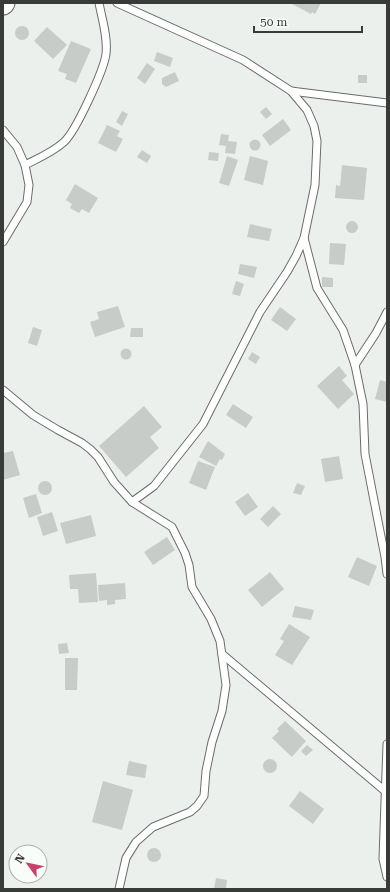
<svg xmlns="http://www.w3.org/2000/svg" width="390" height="892" font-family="'Roboto Serif',serif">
  <rect width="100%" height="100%" fill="#ecf0ed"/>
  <g fill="#c7ccc8">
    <path d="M292,3H321L315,14L312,12L311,14L292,4Z"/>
    <circle cx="22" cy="33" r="7"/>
    <path d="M47,27L67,45L53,59L34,41Z"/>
    <path d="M71,41L91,49L76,83L65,79L67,74L58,71Z"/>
    <path d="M157,52L173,58L170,67L154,61Z"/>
    <path d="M147,63L155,69L145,84L137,78Z"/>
    <path d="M175,72L179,81L166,87L162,84V78Z"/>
    <rect x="358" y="75" width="9" height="8"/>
    <path d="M266,107L272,114L266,119L260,112Z"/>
    <path d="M122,111L128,114L122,126L116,122Z"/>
    <path d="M283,119L291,130L270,146L262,135Z"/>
    <path d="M107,125L120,131L117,136L123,139L116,152L98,143Z"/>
    <path d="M221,134L229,135L228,141L237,142L235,154L225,153L226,146L219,145Z"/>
    <circle cx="255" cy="145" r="5.5"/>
    <path d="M142,150L151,156L147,163L137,157Z"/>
    <path d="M209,152L219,153L218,161L208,160Z"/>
    <path d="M227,156L238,160L229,186L219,183Z"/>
    <path d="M250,156L268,161L263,185L244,180Z"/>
    <path d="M342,165L367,168L364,200L335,198L336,185L340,186Z"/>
    <path d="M75,184L98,198L89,213L82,209L79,213L70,208L72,204L66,200Z"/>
    <circle cx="352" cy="227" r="6"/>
    <path d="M250,224L272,229L269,241L247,237Z"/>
    <path d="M330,243L346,244L344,265L329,264Z"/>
    <path d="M240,264L257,267L254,278L238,274Z"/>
    <path d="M322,277L333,278V287H322Z"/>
    <path d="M236,281L244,284L240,296L232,294Z"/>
    <path d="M118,306L125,327L95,337L90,322L99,319L97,312Z"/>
    <path d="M280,307L296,319L287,331L271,320Z"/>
    <path d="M33,327L42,330L37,346L28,343Z"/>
    <path d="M131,328H143V337H130Z"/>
    <circle cx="126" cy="354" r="5.5"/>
    <path d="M252,352L260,357L256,364L248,359Z"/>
    <path d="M339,366L347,376L342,380L354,394L338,409L317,386Z"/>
    <path d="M380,380L387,382V402L375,399Z"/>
    <path d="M233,404L253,417L246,428L226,415Z"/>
    <path d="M144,406L162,427L150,437L159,448L126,477L99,446Z"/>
    <path d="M208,441L225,454L222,460L220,459L216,466L199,457Z"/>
    <path d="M13,451L20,475L3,480V453Z"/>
    <path d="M339,456L343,479L325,482L321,459Z"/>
    <path d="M198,461L215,467L206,490L189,483Z"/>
    <circle cx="45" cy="488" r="7"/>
    <path d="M297,483L305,486L301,495L293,493Z"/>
    <path d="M248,493L258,507L245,516L235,502Z"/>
    <path d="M36,494L42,513L29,518L23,498Z"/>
    <path d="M273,506L281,514L268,527L260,519Z"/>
    <path d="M52,512L58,531L43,536L37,517Z"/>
    <path d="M91,515L96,536L66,544L60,523Z"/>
    <path d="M167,537L175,550L153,565L144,552Z"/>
    <path d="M357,557L377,566L369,586L348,577Z"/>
    <path d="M270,572L284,589L262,607L248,590Z"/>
    <path d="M96,573L98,602L79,603L78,589H70L69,575Z"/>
    <path d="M125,583L126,599L115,600V604L107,605V600L99,601L98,585Z"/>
    <path d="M295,606L314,610L311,620L292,617Z"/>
    <path d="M289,624L310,637L292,665L275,655L284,641L280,639Z"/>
    <path d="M67,643L69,653L59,654L58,644Z"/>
    <path d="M65,658H78L77,690H65Z"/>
    <path d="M285,721L306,741L292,757L272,738L279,731L277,729Z"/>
    <path d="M307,745L313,750L306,756L301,751Z"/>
    <circle cx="270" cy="766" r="7"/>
    <path d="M129,761L147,765L145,778L126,775Z"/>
    <path d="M103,781L133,790L122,830L92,822Z"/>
    <path d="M300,791L324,809L313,824L289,806Z"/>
    <circle cx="154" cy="855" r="7"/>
    <path d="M216,878L227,880L226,889H214Z"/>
  </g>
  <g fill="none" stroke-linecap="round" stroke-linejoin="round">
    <defs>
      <g id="lane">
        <path d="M117,3L243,60L291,91L307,110L314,126L317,141L315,185L304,238L296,256L287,272L260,312L203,424L154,486L132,502"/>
        <path d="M291,91L387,103"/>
        <path d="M3,130L17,147L25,165L29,185L27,202L3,242"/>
        <path d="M25,165C39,158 53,152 64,142C76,131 104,70 106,54C108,37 102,19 99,3"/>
        <path d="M304,238L317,288L343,330L355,365L363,404L365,454L385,557L387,574"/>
        <path d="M355,365L376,333L387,312"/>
        <path d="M3,390L33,415L58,430L82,443L90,449L98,457L114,482L132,502L172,527L185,553L189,565L192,587L211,619L220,641L226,685L222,711L212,742L206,771L204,796L197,806L190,812L153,827L136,842L126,858L119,889"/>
        <path d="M222,654L385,791"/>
        <path d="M387,744L383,859L387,877"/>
      </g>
      <path id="secondary" d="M3,4L4,3"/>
    </defs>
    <use href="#lane" stroke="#696d6b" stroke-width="9"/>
    <use href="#secondary" stroke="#696d6b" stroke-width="23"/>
    <use href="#lane" stroke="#fff" stroke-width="7"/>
    <use href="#secondary" stroke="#fff" stroke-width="21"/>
  </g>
  <rect width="390" height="892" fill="none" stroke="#393b39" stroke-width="8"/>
  <g transform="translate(28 864) rotate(303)"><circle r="19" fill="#f9fdfa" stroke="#acafad"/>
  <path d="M0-3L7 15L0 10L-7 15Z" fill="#cb3e6d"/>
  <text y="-6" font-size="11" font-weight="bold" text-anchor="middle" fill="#393b39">N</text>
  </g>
  <path d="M254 26v6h108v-6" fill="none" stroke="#393b39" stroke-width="2"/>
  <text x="260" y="26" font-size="12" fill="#393b39" stroke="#f9fdfa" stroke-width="3" paint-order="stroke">50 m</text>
</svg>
